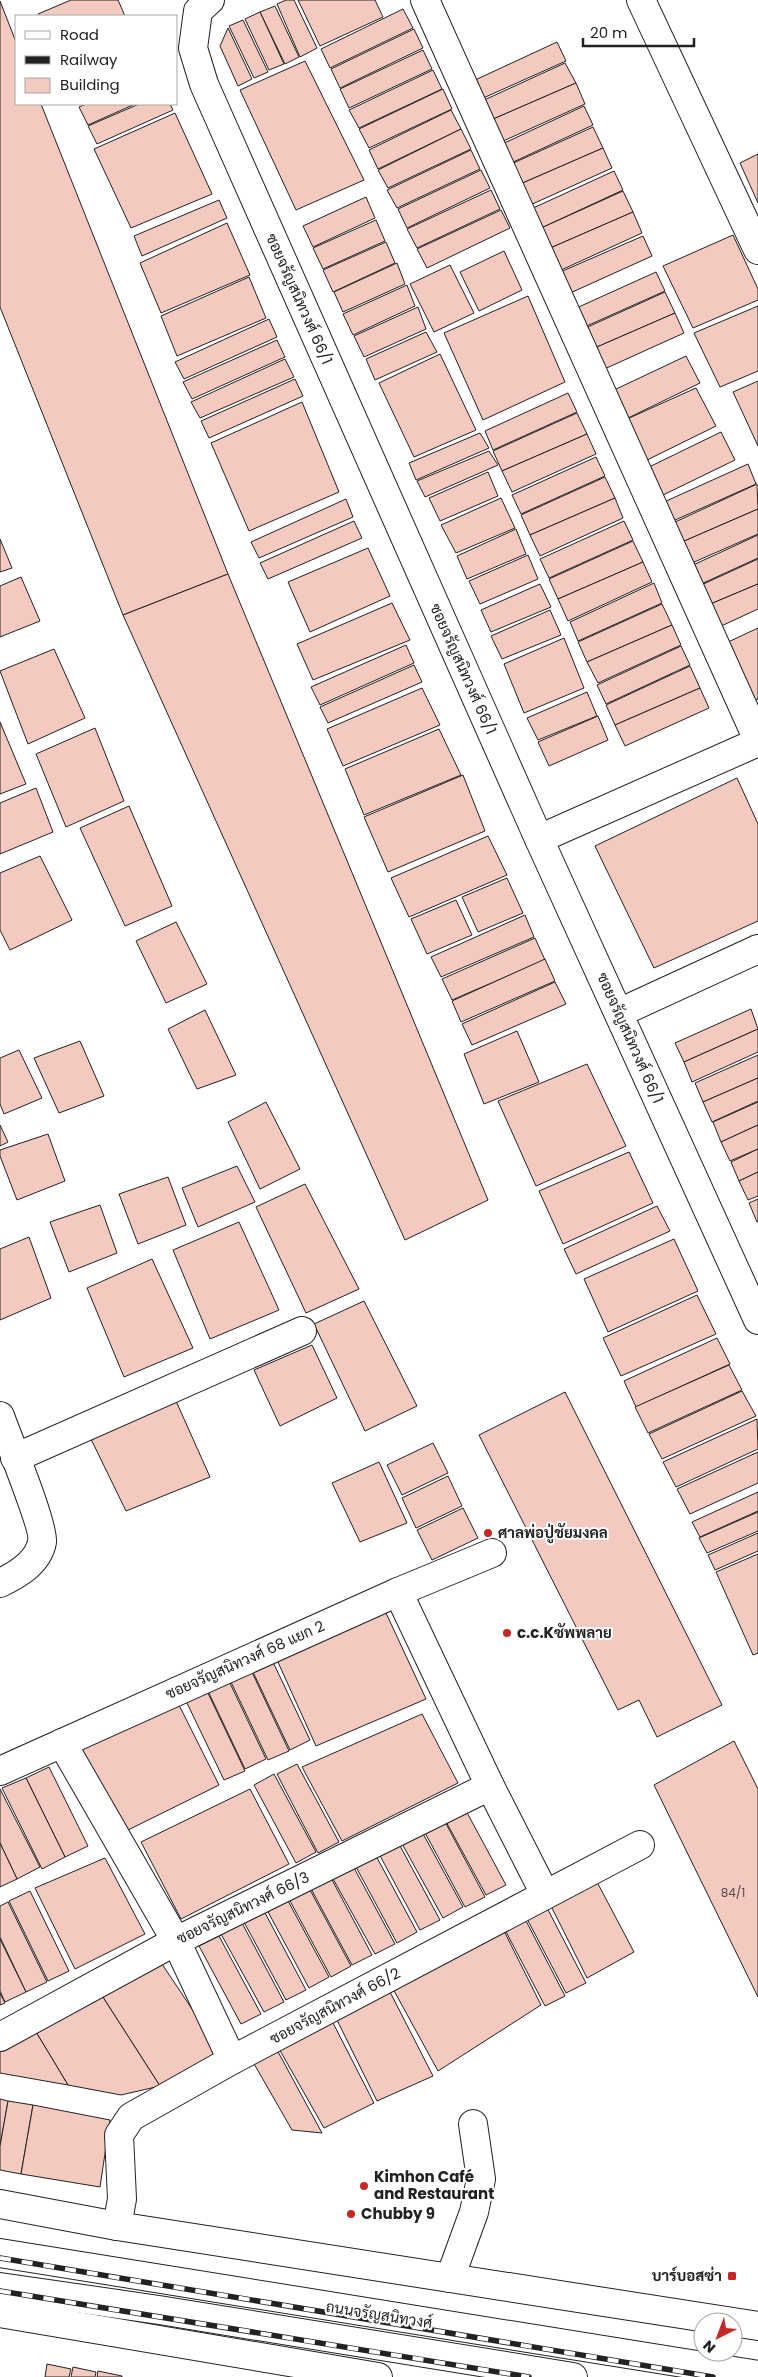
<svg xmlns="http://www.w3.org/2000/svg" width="758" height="2377" font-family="Poppins,Sarabun,sans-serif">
  <rect width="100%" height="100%" fill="#fff"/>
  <g fill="#f3c9c0" stroke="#222">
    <path d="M71,0H118L125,16H39L38,14Z"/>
    <path d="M286,0H294L317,48L300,57L277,4Z"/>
    <path d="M298,0H375L383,17L320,46Z"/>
    <path d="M0,1L16,42V104H41L228,574L123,615L0,307Z"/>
    <path d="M275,6L299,57L285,64L260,12Z"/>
    <path d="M403,9L413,28L330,68L321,49Z"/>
    <path d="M260,12L284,64L269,70L245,19Z"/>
    <path d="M243,20L268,72L254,78L229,26Z"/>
    <path d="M228,28L252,79L238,86L220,46Z"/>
    <path d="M414,29L423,48L340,88L331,69Z"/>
    <path d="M557,42L566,61L481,99L473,81Z"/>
    <path d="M423,50L432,69L349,108L340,89Z"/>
    <path d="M305,61L364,180L296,210L240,90Z"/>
    <path d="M565,63L576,83L491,120L482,101Z"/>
    <path d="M433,70L442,89L359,128L349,110Z"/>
    <path d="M576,83L585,104L501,142L491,120Z"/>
    <path d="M443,89L452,109L369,148L359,129Z"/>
    <path d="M86,104H135L88,125L79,107Z"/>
    <path d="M139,104H170L173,110L97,144L88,126Z"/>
    <path d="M584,106L593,125L509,164L500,145Z"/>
    <path d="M451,110L461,129L378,169L369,150Z"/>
    <path d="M175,113L212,194L131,228L94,149Z"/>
    <path d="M593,127L603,148L518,185L509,165Z"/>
    <path d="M461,129L471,149L388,188L378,170Z"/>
    <path d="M603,148L612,168L528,206L518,185Z"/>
    <path d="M471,150L480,169L397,208L387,190Z"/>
    <path d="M758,154V203L740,163Z"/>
    <path d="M481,170L490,188L407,228L398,209Z"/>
    <path d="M614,171L623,190L539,229L531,209Z"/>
    <path d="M491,190L500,209L417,248L407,229Z"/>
    <path d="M623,191L633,212L548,249L539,229Z"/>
    <path d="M366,197L375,218L313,247L303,226Z"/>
    <path d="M219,200L227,218L142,256L134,236Z"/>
    <path d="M501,210L510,228L427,268L417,249Z"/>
    <path d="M633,212L642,233L559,271L548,249Z"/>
    <path d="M376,220L385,241L323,269L313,248Z"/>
    <path d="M227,223L250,275L161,313L140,263Z"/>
    <path d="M733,235L758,289V300L693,328L663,266Z"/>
    <path d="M643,236L652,256L568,294L558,273Z"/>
    <path d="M386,242L395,263L333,292L323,270Z"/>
    <path d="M504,251L522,290L479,311L460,272Z"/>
    <path d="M397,263L405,284L343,312L334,292Z"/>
    <path d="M450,265L474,313L434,332L410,284Z"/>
    <path d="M656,272L665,291L580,329L572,310Z"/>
    <path d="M249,277L266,318L177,356L161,316Z"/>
    <path d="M407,285L415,306L353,335L343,314Z"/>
    <path d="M665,292L675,313L590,350L581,330Z"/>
    <path d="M528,296L565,382L483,420L444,333Z"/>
    <path d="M758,306V371L720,387L694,333Z"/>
    <path d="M418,307L426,329L364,357L354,336Z"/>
    <path d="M675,313L684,333L600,371L590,350Z"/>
    <path d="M269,319L277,337L184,379L175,362Z"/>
    <path d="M426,332L437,352L375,380L366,359Z"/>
    <path d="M277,340L285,357L192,399L183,382Z"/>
    <path d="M440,354L476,430L414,457L379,383Z"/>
    <path d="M686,356L700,383L626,419L612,391Z"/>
    <path d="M285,359L294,377L200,418L191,402Z"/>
    <path d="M295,379L303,396L209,438L201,421Z"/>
    <path d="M758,381V446L733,392Z"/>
    <path d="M696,388L716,426L645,461L627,419Z"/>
    <path d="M568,393L577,412L493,450L485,431Z"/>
    <path d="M302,402L339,492L249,531L211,443Z"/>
    <path d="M577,413L587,434L502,471L493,451Z"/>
    <path d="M721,432L735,460L661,496L647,468Z"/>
    <path d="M480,433L489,448L416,480L409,463Z"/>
    <path d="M587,434L596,454L512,492L502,471Z"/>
    <path d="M489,451L498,465L425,497L417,481Z"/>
    <path d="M596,457L605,476L521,514L512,495Z"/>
    <path d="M748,464L756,484L673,521L664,502Z"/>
    <path d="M488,472L498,496L440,521L429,498Z"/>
    <path d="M605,477L615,498L530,535L521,515Z"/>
    <path d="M757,484L758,509L682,542L673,523Z"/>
    <path d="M501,498L515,528L456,553L441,525Z"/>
    <path d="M615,498L623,518L540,556L530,535Z"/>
    <path d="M346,499L353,517L259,558L251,542Z"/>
    <path d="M758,509V534L692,563L682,542Z"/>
    <path d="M354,521L362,538L268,579L260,563Z"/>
    <path d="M624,521L633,540L549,578L540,559Z"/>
    <path d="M516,529L526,554L467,579L457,556Z"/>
    <path d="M758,535V558L699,585L691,566Z"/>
    <path d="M0,539L12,568L0,572Z"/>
    <path d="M633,541L643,562L558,599L549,579Z"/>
    <path d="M368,548L390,596L310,632L288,582Z"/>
    <path d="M528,555L538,579L480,604L469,581Z"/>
    <path d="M758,559V584L708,605L699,586Z"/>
    <path d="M643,562L652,582L568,621L558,599Z"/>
    <path d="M228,574L488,1200L405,1240L123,615Z"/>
    <path d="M21,577L40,621L0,637V586Z"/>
    <path d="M654,583L662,603L578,641L570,622Z"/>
    <path d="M540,584L551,607L491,632L481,610Z"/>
    <path d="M758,584V609L719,627L708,605Z"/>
    <path d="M392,603L410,640L313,680L297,644Z"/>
    <path d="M662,604L672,625L587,662L578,642Z"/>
    <path d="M550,610L561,635L502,659L491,636Z"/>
    <path d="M672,625L681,645L598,683L587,662Z"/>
    <path d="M758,628V699L755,700L726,643Z"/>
    <path d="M564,638L584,688L524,713L504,664Z"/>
    <path d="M406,645L414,663L320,705L311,687Z"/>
    <path d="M681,646L690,665L606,704L597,685Z"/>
    <path d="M54,649L85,718L28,744L0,671Z"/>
    <path d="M414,665L422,682L328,723L320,707Z"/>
    <path d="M690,666L700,688L615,725L606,705Z"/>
    <path d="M422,688L440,725L343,766L327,729Z"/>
    <path d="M700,688L709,708L625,746L615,725Z"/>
    <path d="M587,692L597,716L538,740L527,718Z"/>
    <path d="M598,716L608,740L549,766L538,742Z"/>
    <path d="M0,722L26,784L0,794Z"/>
    <path d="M95,728L124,801L66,827L36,754Z"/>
    <path d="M439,729L461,775L364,815L345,769Z"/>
    <path d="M463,775L485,831L388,872L364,817Z"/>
    <path d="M737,778L758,824V921L654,968L595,846Z"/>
    <path d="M36,788L53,832L0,854V803Z"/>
    <path d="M129,806L172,906L125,926L80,828Z"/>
    <path d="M488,836L507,875L409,917L391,878Z"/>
    <path d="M40,856L72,920L10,950L0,930V873Z"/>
    <path d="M507,878L523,913L478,932L462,897Z"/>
    <path d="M456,900L472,935L427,954L411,919Z"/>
    <path d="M525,915L534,937L441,977L431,957Z"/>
    <path d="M176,922L207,984L166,1003L136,941Z"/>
    <path d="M535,938L545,960L452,1000L442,979Z"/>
    <path d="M545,959L555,981L461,1022L452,1001Z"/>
    <path d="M555,982L566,1004L472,1045L462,1024Z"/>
    <path d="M751,1009L758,1029L684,1062L675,1043Z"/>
    <path d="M205,1010L236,1075L197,1089L168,1029Z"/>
    <path d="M758,1029V1052L692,1082L684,1062Z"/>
    <path d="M517,1031L539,1082L484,1104L464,1054Z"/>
    <path d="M80,1041L104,1096L59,1113L34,1058Z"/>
    <path d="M19,1050L42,1098L4,1114L0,1104V1058Z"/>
    <path d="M758,1055V1078L703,1102L695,1083Z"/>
    <path d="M587,1064L626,1146L536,1186L498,1101Z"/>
    <path d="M758,1078V1101L712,1122L703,1102Z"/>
    <path d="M266,1102L300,1169L260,1189L228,1122Z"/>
    <path d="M758,1102V1125L721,1142L713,1122Z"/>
    <path d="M0,1125L8,1142L0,1146Z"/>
    <path d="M758,1125V1149L730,1161L721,1142Z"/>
    <path d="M48,1134L65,1181L17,1200L0,1156V1150Z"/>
    <path d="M758,1149V1172L739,1181L731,1162Z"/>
    <path d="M629,1152L653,1203L563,1244L539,1191Z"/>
    <path d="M237,1166L255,1202L198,1227L182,1188Z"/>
    <path d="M758,1172V1196L748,1200L739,1181Z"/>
    <path d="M168,1177L186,1225L138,1244L119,1194Z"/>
    <path d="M305,1184L359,1289L306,1313L256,1207Z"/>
    <path d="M758,1199V1222H757L749,1203Z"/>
    <path d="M100,1205L117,1253L69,1272L50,1222Z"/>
    <path d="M657,1206L670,1231L576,1274L564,1249Z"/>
    <path d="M239,1222L279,1310L210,1339L173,1250Z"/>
    <path d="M29,1237L51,1298L0,1320V1249Z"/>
    <path d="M674,1239L698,1291L608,1332L584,1279Z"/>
    <path d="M152,1259L193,1348L124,1377L87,1288Z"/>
    <path d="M697,1295L716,1334L621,1376L603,1338Z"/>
    <path d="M364,1301L417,1406L365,1431L314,1324Z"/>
    <path d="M717,1338L730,1364L636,1407L624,1381Z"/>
    <path d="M312,1345L337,1398L280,1426L254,1370Z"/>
    <path d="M729,1365L742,1390L648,1433L635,1407Z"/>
    <path d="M742,1391L756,1416L662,1459L649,1434Z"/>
    <path d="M565,1392L722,1705L657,1737L639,1700L618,1710L479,1435Z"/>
    <path d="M176,1401L210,1477L126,1511L89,1435Z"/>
    <path d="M757,1419L758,1449L676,1487L663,1462Z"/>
    <path d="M433,1443L448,1473L402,1495L387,1465Z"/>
    <path d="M758,1452V1483L690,1514L677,1489Z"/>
    <path d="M379,1462L407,1523L360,1542L332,1483Z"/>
    <path d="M448,1476L462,1506L416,1528L402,1498Z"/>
    <path d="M758,1492V1511L700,1537L692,1522Z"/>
    <path d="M463,1508L478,1538L432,1560L417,1530Z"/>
    <path d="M758,1512V1531L707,1553L699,1538Z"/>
    <path d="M758,1533V1551L715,1570L708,1555Z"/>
    <path d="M758,1554V1653L753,1655L716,1572Z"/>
    <path d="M386,1613L426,1699L316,1746L277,1660Z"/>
    <path d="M272,1660L310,1740L290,1750L252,1670Z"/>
    <path d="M251,1670L289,1751L268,1760L230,1680Z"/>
    <path d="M228,1679L266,1759L245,1769L207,1689Z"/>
    <path d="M207,1691L245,1771L224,1780L186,1701Z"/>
    <path d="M179,1705L219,1785L124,1832L77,1748Z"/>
    <path d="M422,1714L458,1783L342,1841L302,1767Z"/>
    <path d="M734,1741L758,1789V1997L654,1785Z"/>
    <path d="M297,1764L339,1842L318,1853L277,1774Z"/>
    <path d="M49,1767L88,1846L65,1857L26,1778Z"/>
    <path d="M274,1774L316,1852L296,1863L254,1785Z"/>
    <path d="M26,1778L65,1857L42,1869L2,1788Z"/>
    <path d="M0,1789L40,1867L17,1879L0,1843Z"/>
    <path d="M250,1789L289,1864L181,1919L141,1842Z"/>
    <path d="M464,1807L506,1885L486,1895L444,1818Z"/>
    <path d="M443,1818L485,1897L465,1907L423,1829Z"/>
    <path d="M421,1830L463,1907L443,1918L400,1840Z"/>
    <path d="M398,1842L440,1920L420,1930L378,1852Z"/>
    <path d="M0,1843L17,1879L0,1887Z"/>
    <path d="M375,1854L417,1932L397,1943L355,1865Z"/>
    <path d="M105,1858L145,1934L75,1969L35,1888Z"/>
    <path d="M353,1866L395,1944L375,1954L332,1877Z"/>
    <path d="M330,1876L372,1955L352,1965L310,1887Z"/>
    <path d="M597,1882L634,1952L587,1978L551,1906Z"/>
    <path d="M309,1888L351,1966L331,1977L289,1899Z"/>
    <path d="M30,1891L69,1971L48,1981L9,1901Z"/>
    <path d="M287,1899L329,1977L309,1988L267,1910Z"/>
    <path d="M8,1902L47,1982L26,1992L0,1937V1906Z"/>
    <path d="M545,1904L586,1983L566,1993L525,1915Z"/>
    <path d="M264,1911L306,1990L286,2000L244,1922Z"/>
    <path d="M524,1917L565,1996L545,2006L504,1928Z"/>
    <path d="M242,1923L284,2002L264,2012L221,1934Z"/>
    <path d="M503,1929L541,2005L438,2071L392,1987Z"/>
    <path d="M219,1936L261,2014L241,2024L199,1946Z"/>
    <path d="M0,1939L26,1992L5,2002L0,1991Z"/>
    <path d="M158,1958L220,2051L160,2086L99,1991Z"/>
    <path d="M388,1988L433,2076L377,2101L335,2016Z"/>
    <path d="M99,1991L160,2086L121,2095L68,2085L33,2027Z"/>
    <path d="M0,1993L5,2003L0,2005Z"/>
    <path d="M331,2019L374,2103L324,2128L278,2047Z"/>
    <path d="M33,2027L68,2085L0,2073V2046Z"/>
    <path d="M276,2048L322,2133L292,2130L253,2062Z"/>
    <path d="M0,2099L8,2101L0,2146Z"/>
    <path d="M8,2101L33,2105L21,2174L0,2170V2146Z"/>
    <path d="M33,2105L110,2120L100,2187L21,2174Z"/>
    <path d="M47,2364L71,2369L69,2377H45Z"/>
    <path d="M73,2367L96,2372L95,2377H71Z"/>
    <path d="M98,2371L122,2376V2377H97Z"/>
  </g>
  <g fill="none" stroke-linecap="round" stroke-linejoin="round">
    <defs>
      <g id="minor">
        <path d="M210,0L198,11L193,48L204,84L539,839L758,1320"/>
        <path d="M425,0L758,740"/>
        <path d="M641,0L758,250"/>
        <path d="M539,839L758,742"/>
        <path d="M619,1013L758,949"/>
        <path d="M0,1416C7,1436 45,1528 42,1542C38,1563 17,1575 0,1583"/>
        <path d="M15,1458L302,1331"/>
        <path d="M398,1592L490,1786L545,1894"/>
        <path d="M62,1743L176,1941L232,2060"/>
        <path d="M0,1771L398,1592L492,1553"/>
        <path d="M0,2037L176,1941L490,1786"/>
        <path d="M117,2226L122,2199L119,2135L131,2117L232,2060L640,1845"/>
        <path d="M450,2278L474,2212L481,2179L473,2124"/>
      </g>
      <g id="primary">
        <path d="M0,2204L117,2226L758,2326"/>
        <path d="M0,2253L758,2375"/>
        <path d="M0,2287L159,2310L573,2377"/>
        <path d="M0,2313L378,2377"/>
      </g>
    </defs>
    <use href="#minor" stroke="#222" stroke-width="30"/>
    <use href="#primary" stroke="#222" stroke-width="30"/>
    <use href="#minor" stroke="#fff" stroke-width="28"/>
    <use href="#primary" stroke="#fff" stroke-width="28"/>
    <defs>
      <g id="rail">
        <path d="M0,2258L713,2377"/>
        <path d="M0,2291L529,2377"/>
      </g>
    </defs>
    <use href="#rail" stroke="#222" stroke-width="5.5"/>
    <use href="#rail" stroke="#fff" stroke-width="4" stroke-dasharray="11" stroke-linecap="butt"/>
  </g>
  <g fill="#c62828" stroke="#fff" stroke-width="2">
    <circle cx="488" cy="1533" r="5"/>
    <circle cx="507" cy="1633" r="5"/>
    <circle cx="364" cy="2186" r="5"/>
    <circle cx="351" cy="2214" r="5"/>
    <rect x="727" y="2271" width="10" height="10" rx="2.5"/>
  </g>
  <g text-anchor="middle" stroke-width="4" stroke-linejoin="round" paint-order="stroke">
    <g font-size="12" fill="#564c4a">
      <text x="733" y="1897">84/1</text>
    </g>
    <g font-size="15" fill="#222" stroke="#fff">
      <text transform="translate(299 299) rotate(66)" y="5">ซอยจรัญสนิทวงศ์ 66/1</text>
      <text transform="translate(463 669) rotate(66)" y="5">ซอยจรัญสนิทวงศ์ 66/1</text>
      <text transform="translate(630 1038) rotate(66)" y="5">ซอยจรัญสนิทวงศ์ 66/1</text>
      <text transform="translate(245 1660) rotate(-24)" y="5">ซอยจรัญสนิทวงศ์ 68 แยก 2</text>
      <text transform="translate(243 1908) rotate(-26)" y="5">ซอยจรัญสนิทวงศ์ 66/3</text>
      <text transform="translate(335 2006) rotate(-28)" y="5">ซอยจรัญสนิทวงศ์ 66/2</text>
      <text transform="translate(379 2315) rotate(9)" y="5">ถนนจรัญสนิทวงศ์</text>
    </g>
    <g font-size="15" font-weight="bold" fill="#222" stroke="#fff" text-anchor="start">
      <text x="498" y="1538">ศาลพ่อปู่ชัยมงคล</text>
      <text x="517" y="1638">c.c.Kซัพพลาย</text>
      <text x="374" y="2182">Kimhon Café<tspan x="374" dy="17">and Restaurant</tspan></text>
      <text x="361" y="2219">Chubby 9</text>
      <text x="722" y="2281" text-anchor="end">บาร์บอสซ่า</text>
    </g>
  </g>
  <rect x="15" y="15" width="162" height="90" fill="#ffffff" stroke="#a7a7a7"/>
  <rect x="25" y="31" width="25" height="8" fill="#ffffff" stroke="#a7a7a7"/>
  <text x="60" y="40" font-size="15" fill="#222222">Road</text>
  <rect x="25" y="56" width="25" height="8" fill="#222222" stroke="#a7a7a7"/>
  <text x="60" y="65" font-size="15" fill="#222222">Railway</text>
  <rect x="25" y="78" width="25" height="15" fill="#f3c9c0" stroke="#a7a7a7"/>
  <text x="60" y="90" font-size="15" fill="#222222">Building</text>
  <g transform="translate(718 2337) rotate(222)"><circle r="24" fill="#ffffff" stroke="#a7a7a7"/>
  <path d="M0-4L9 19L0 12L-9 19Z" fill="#c62828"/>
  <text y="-8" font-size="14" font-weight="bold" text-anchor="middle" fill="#222222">N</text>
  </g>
  <path d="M583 38v8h111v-8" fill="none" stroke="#222222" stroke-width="2.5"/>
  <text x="590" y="38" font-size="15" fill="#222222" stroke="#ffffff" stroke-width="4" paint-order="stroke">20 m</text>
</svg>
